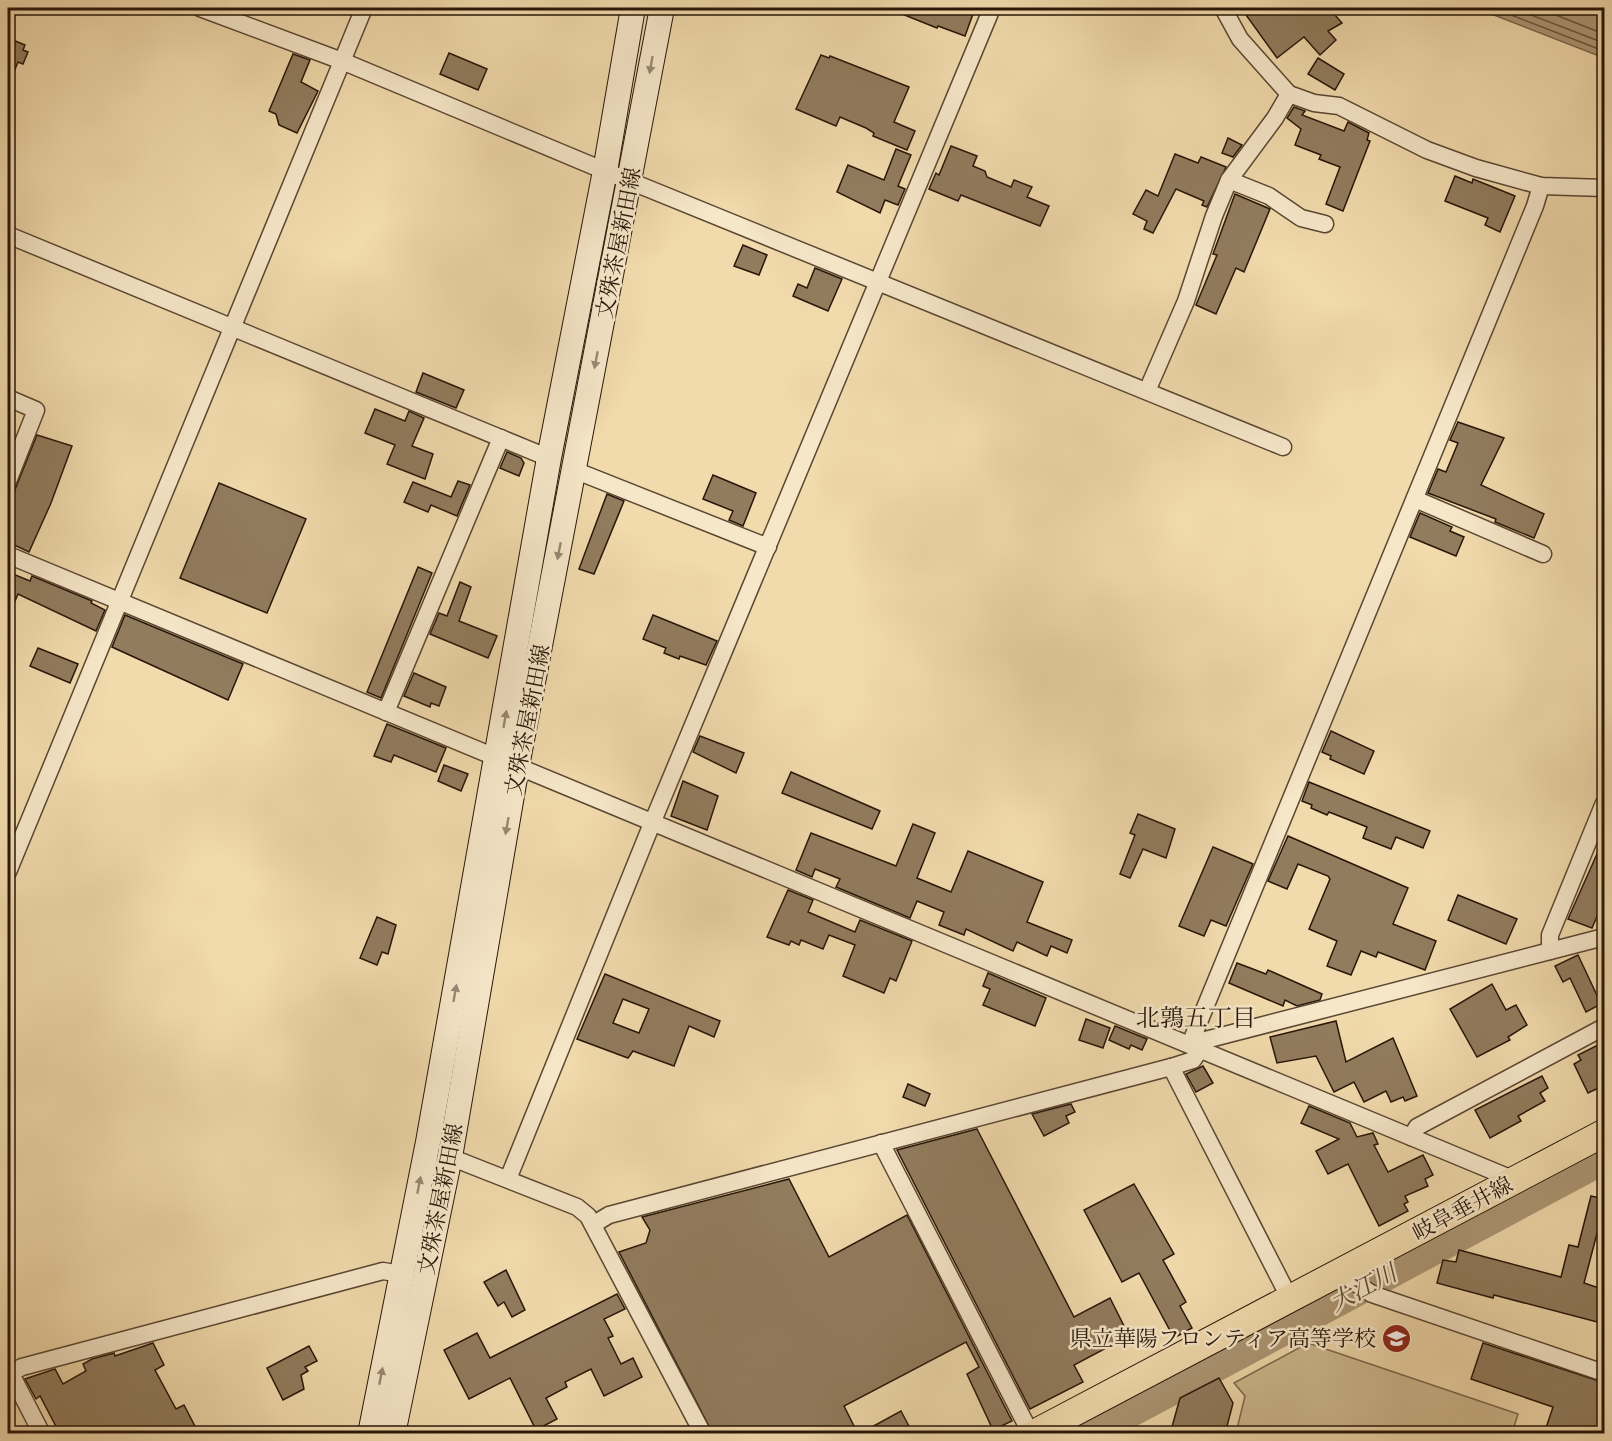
<svg xmlns="http://www.w3.org/2000/svg" width="1612" height="1441" font-family="'Libre Bodoni','Noto Serif JP',serif">
  <rect width="100%" height="100%" fill="#f1daac"/>
  <filter id="stains"><feTurbulence type="fractalNoise" baseFrequency=".00333" numOctaves="4"/><feColorMatrix values="0 0 0 0 .2 0 0 0 0 .09 0 0 0 0 .02 0 0 0 .5 -.17"/></filter>
  <radialGradient id="worn" r=".72"><stop offset=".6" stop-color="#630" stop-opacity="0"/><stop offset="1" stop-color="#630" stop-opacity=".3"/></radialGradient>
  <path fill="#cfb990" stroke="#7c684c" stroke-width="1.5" d="M1308,1343L1518,1414L1512,1433H1236L1245,1396L1234,1383Z"/>
  <path fill="#ad9775" stroke="#78634a" stroke-width="1.5" d="M1476,8H1604V58Z"/>
  <g fill="none" stroke-linecap="round" stroke-linejoin="round">
    <g stroke="#6a563f" stroke-width="1.5">
      <path d="M1493,8L1604,51"/>
      <path d="M1513,8L1604,43"/>
      <path d="M1538,8L1604,34"/>
    </g>
    <path stroke="#ad9775" stroke-width="30" d="M1090,1434L1604,1159"/>
  </g>
  <g fill="#917c5e" stroke="#281609" stroke-width="1.5" fill-rule="evenodd">
    <path d="M887,8H958L973,14L965,36L938,26L937,28Z"/>
    <path d="M1255,8H1278L1283,14L1294,8H1329L1342,23L1328,31L1336,40L1320,55L1304,37L1277,58L1246,15Z"/>
    <path d="M8,38L25,45L23,50L28,52L23,64L18,62L8,86Z"/>
    <path d="M449,53L487,69L478,90L440,74Z"/>
    <path d="M293,54L310,60L301,82L318,91L297,133L279,125L276,114L269,111Z"/>
    <path d="M821,55L829,58L830,56L909,87L894,122L915,131L907,150L873,136L874,133L866,128L840,117L836,126L796,109Z"/>
    <path d="M1318,58L1344,74L1335,90L1308,74Z"/>
    <path d="M1294,107L1305,111L1302,115L1344,131L1348,122L1369,133L1367,140L1370,141L1343,211L1326,204L1340,167L1319,159L1321,155L1295,145L1301,129L1287,118Z"/>
    <path d="M1228,138L1242,145L1233,157L1222,153Z"/>
    <path d="M951,146L977,156L973,166L985,171L987,177L1011,187L1014,180L1032,187L1027,197L1049,206L1040,226L961,195L958,201L929,189L936,173L939,175Z"/>
    <path d="M896,149L911,155L898,186L905,189L898,205L885,200L880,213L837,192L848,165L884,180Z"/>
    <path d="M1175,154L1198,163L1201,157L1226,167L1207,207L1202,205L1204,201L1176,189L1153,233L1144,229L1147,221L1133,214L1146,190L1158,196Z"/>
    <path d="M1455,176L1472,183L1473,179L1515,196L1500,232L1485,225L1488,218L1445,201Z"/>
    <path d="M1235,194L1270,209L1244,272L1236,268L1216,314L1196,305L1217,255L1213,254Z"/>
    <path d="M743,245L767,255L759,275L734,266Z"/>
    <path d="M815,268L842,279L828,311L793,296L798,284L807,288Z"/>
    <path d="M423,373L464,390L456,408L416,392Z"/>
    <path d="M375,409L405,421L409,411L424,418L412,446L433,454L425,479L387,464L395,445L365,433Z"/>
    <path d="M1458,422L1504,438L1481,485L1544,514L1534,538L1495,522L1496,519L1428,493L1438,469L1446,472L1458,443L1450,440Z"/>
    <path d="M37,435L72,446L51,503L29,552L8,542V507Z"/>
    <path d="M507,452L521,458L524,463L519,476L500,468Z"/>
    <path d="M713,475L756,493L743,526L729,520L733,511L703,499Z"/>
    <path d="M458,481L470,485L457,516L431,505L428,512L404,502L413,482L451,497Z"/>
    <path d="M219,483L306,519L267,613L180,578Z"/>
    <path d="M607,494L624,501L594,574L579,569Z"/>
    <path d="M1420,513L1452,527L1450,531L1464,537L1456,556L1410,537Z"/>
    <path d="M418,567L432,573L381,698L367,692Z"/>
    <path d="M8,572L30,581L32,576L92,601L91,603L105,610L96,631L18,594L8,618Z"/>
    <path d="M460,582L471,587L459,621L497,636L488,658L430,634L439,613L447,616Z"/>
    <path d="M125,615L243,664L228,700L112,647Z"/>
    <path d="M653,615L717,641L706,665L680,656L679,659L664,653L666,648L643,639Z"/>
    <path d="M38,648L78,664L70,683L30,666Z"/>
    <path d="M414,673L446,687L439,706L431,703L430,707L404,696Z"/>
    <path d="M387,724L446,748L436,772L394,755L391,762L374,756Z"/>
    <path d="M1331,731L1374,751L1364,774L1330,759L1331,756L1322,752Z"/>
    <path d="M700,736L744,753L736,773L693,752Z"/>
    <path d="M444,765L468,774L461,791L438,781Z"/>
    <path d="M791,772L880,811L872,829L782,793Z"/>
    <path d="M683,781L718,796L707,830L671,816Z"/>
    <path d="M1309,782L1430,831L1423,848L1396,837L1391,849L1363,838L1367,827L1329,812L1327,815L1311,808L1312,805L1302,801Z"/>
    <path d="M1138,814L1175,829L1166,858L1143,849L1130,878L1120,874L1135,835L1130,833Z"/>
    <path d="M913,824L935,833L917,878L951,892L968,851L1043,882L1027,922L1072,940L1067,953L1051,946L1047,956L1017,942L1013,951L966,929L964,935L939,925L944,912L917,901L910,918L836,887L840,879L815,869L812,877L796,870L811,833L896,866Z"/>
    <path d="M1288,836L1408,888L1393,924L1436,941L1425,970L1378,952L1376,957L1361,951L1351,975L1327,966L1337,941L1309,929L1330,879L1328,876L1298,864L1287,889L1268,881Z"/>
    <path d="M1605,836V898L1592,928L1568,919Z"/>
    <path d="M1213,847L1253,864L1226,926L1211,920L1204,936L1179,926Z"/>
    <path d="M788,890L813,900L808,912L855,932L860,920L912,941L896,981L890,978L884,993L843,976L855,945L829,935L823,949L801,940L799,945L791,941L789,945L767,937Z"/>
    <path d="M1458,895L1517,919L1506,944L1448,920Z"/>
    <path d="M377,917L396,925L388,954L382,952L377,965L360,958Z"/>
    <path d="M1578,955L1601,1004L1586,1012L1570,978L1563,982L1555,966Z"/>
    <path d="M1237,963L1266,974L1268,970L1322,994L1320,1000L1297,1006L1285,1000L1283,1006L1229,983Z"/>
    <path d="M988,973L1046,998L1035,1026L983,1005L990,989L983,986Z"/>
    <path d="M605,974L720,1021L714,1037L689,1026L674,1066L633,1051L628,1058L577,1039ZM623,999L649,1009L639,1033L613,1023Z"/>
    <path d="M1492,984L1506,1010L1516,1005L1527,1025L1508,1037L1510,1040L1477,1057L1450,1009Z"/>
    <path d="M1086,1019L1110,1028L1103,1048L1079,1040Z"/>
    <path d="M1336,1021L1346,1062L1393,1038L1417,1096L1405,1101L1403,1097L1391,1102L1386,1091L1364,1102L1354,1082L1334,1092L1316,1056L1277,1063L1270,1037Z"/>
    <path d="M1115,1026L1147,1039L1142,1050L1131,1045L1129,1049L1109,1040Z"/>
    <path d="M1598,1045L1605,1058V1085L1588,1093L1574,1064L1581,1060L1578,1055Z"/>
    <path d="M1203,1066L1213,1083L1196,1092L1186,1074Z"/>
    <path d="M1542,1076L1548,1088L1540,1093L1545,1101L1518,1116L1521,1121L1490,1138L1475,1110Z"/>
    <path d="M908,1084L930,1094L925,1106L903,1097Z"/>
    <path d="M1071,1104L1075,1112L1066,1116L1069,1123L1044,1136L1032,1114Z"/>
    <path d="M1309,1106L1350,1123L1357,1137L1373,1133L1378,1144L1374,1145L1388,1172L1423,1155L1433,1175L1425,1179L1428,1186L1405,1196L1408,1202L1404,1204L1408,1211L1379,1226L1348,1164L1328,1174L1316,1151L1339,1139L1301,1123Z"/>
    <path d="M977,1129L1074,1317L1110,1298L1129,1336L1074,1365L1083,1382L1030,1409L897,1150Z"/>
    <path d="M789,1179L829,1257L907,1215L1012,1421L993,1430L967,1374L979,1367L966,1342L844,1406L858,1434H713L619,1252L646,1243L650,1230L642,1217Z"/>
    <path d="M1134,1184L1174,1254L1163,1260L1186,1302L1180,1306L1192,1328L1174,1338L1139,1273L1122,1282L1084,1210Z"/>
    <path d="M1591,1196L1605,1199V1203L1584,1283L1605,1290V1324L1494,1295L1493,1298L1437,1283L1443,1260L1456,1262L1459,1250L1561,1277L1569,1245L1578,1247Z"/>
    <path d="M506,1270L525,1310L512,1317L504,1302L498,1306L484,1282Z"/>
    <path d="M617,1294L625,1309L604,1319L613,1336L608,1338L621,1364L633,1358L642,1377L604,1396L591,1369L565,1382L567,1387L546,1398L557,1419L536,1430L510,1378L469,1399L444,1350L477,1333L490,1358Z"/>
    <path d="M153,1343L164,1365L155,1370L176,1409L184,1405L199,1434H60L40,1396L36,1399L25,1379L55,1369L63,1384L86,1371L83,1364L92,1359L114,1353L115,1356Z"/>
    <path d="M1483,1343L1605,1383V1434H1544L1553,1407L1471,1379Z"/>
    <path d="M309,1346L317,1361L305,1367L308,1371L301,1375L304,1389L283,1400L267,1368Z"/>
    <path d="M1219,1378L1233,1403L1225,1434H1170L1180,1398Z"/>
    <path d="M901,1411L913,1434H859Z"/>
  </g>
  <g fill="none" stroke-linecap="round" stroke-linejoin="round">
    <defs>
      <g id="minor">
        <path d="M200,8L342,61L605,171L1283,447"/>
        <path d="M1223,8L1240,39L1289,94L1314,103L1339,106L1427,150L1476,168L1541,186L1604,188"/>
        <path d="M1229,180L1269,196L1301,218L1325,224"/>
        <path d="M8,235L549,458"/>
        <path d="M1147,391L1186,301L1214,216L1229,180L1275,118L1289,94"/>
        <path d="M8,398L36,410L8,481"/>
        <path d="M574,470L768,547"/>
        <path d="M1415,499L1543,554"/>
        <path d="M8,555L1505,1176L1512,1183"/>
        <path d="M386,712L501,438"/>
        <path d="M1604,803L1550,935V951L1604,937"/>
        <path d="M8,872L364,8"/>
        <path d="M1190,1044L1535,206L1541,186"/>
        <path d="M1190,1044L1550,951"/>
        <path d="M1171,1067L1290,1299"/>
        <path d="M1411,1137L1417,1127L1604,1027"/>
        <path d="M881,1143L1031,1434"/>
        <path d="M450,1157L577,1207L588,1216L703,1434"/>
        <path d="M508,1179L653,821L992,8"/>
        <path d="M594,1224L609,1215L1171,1067L1193,1060L1201,1048"/>
        <path d="M1344,1270L1351,1280L1372,1294L1604,1373"/>
        <path d="M8,1368L42,1434"/>
        <path d="M10,1373L22,1367L383,1271L401,1274"/>
      </g>
      <g id="secondary">
        <path d="M370,1434L428,1142L549,458L605,171L633,8"/>
        <path d="M393,1434L450,1157L517,766L662,8"/>
      </g>
      <path id="primary" d="M1033,1434L1604,1133"/>
    </defs>
    <use href="#minor" stroke="#5a4732" stroke-width="19"/>
    <use href="#secondary" stroke="#281609" stroke-width="26"/>
    <use href="#primary" stroke="#281609" stroke-width="29"/>
    <use href="#minor" stroke="#f6e7c9" stroke-width="16"/>
    <use href="#secondary" stroke="#f6e7c9" stroke-width="24"/>
    <use href="#primary" stroke="#f1daac" stroke-width="27"/>
  </g>
  <defs><path id="oneway-solid" d="M-6-.8H1V-3.2L6.5 0L1 3.2V.8H-6Z" transform="scale(1.5)"/></defs>
  <g fill="#998973">
    <use href="#oneway-solid" transform="translate(651 65) rotate(100)"/>
    <use href="#oneway-solid" transform="translate(596 360) rotate(101)"/>
    <use href="#oneway-solid" transform="translate(559 551) rotate(101)"/>
    <use href="#oneway-solid" transform="translate(505 719) rotate(-80)"/>
    <use href="#oneway-solid" transform="translate(507 826) rotate(100)"/>
    <use href="#oneway-solid" transform="translate(455 993) rotate(-80)"/>
    <use href="#oneway-solid" transform="translate(419 1185) rotate(-79)"/>
    <use href="#oneway-solid" transform="translate(381 1376) rotate(-79)"/>
  </g>
  <defs>
    <symbol id="school-disc" viewBox="-11 -11 22 22"><circle r="9.5" fill="#8f2418" stroke="#f6e7c9"/><path d="M0-5L7-2L0 1L-7-2ZM-4 1L0 2.5L4 1V4Q0 6-4 4Z" fill="#fff"/></symbol>
  </defs>
  <g fill-rule="evenodd">
    <use href="#school-disc" x="1380" y="1322" width="33" height="33"/>
  </g>
  <g text-anchor="middle" stroke-width="5" stroke-linejoin="round" paint-order="stroke">
    <g font-size="22" fill="#281609" stroke="#f6e7c9">
      <text transform="translate(618 243) rotate(-79)" y="8">文殊茶屋新田線</text>
      <text transform="translate(527 720) rotate(-79)" y="8">文殊茶屋新田線</text>
      <text transform="translate(440 1199) rotate(-79)" y="8">文殊茶屋新田線</text>
      <text transform="translate(1462 1208) rotate(-28)" y="8">岐阜垂井線</text>
    </g>
    <g font-size="22" fill="#281609" stroke="#f6e7c9" text-anchor="end">
      <text x="1376" y="1346">県立華陽フロンティア高等学校</text>
    </g>
    <g font-size="24" fill="#281609" stroke="#f6e7c9">
      <text x="1196" y="1026">北鶉五丁目</text>
    </g>
    <g font-size="24" font-style="italic" fill="#5d4a34" stroke="#f6e7c9">
      <text transform="translate(1363 1288) rotate(-28)" y="8">大江川</text>
    </g>
  </g>
  <rect width="1612" height="1441" fill="none" stroke="#f1daac" stroke-width="30"/>
  <rect x="9" y="9" width="1594" height="1423" fill="none" stroke="#281609" stroke-width="3"/>
  <rect x="15" y="15" width="1582" height="1411" fill="none" stroke="#281609" stroke-width="1.5"/>
  <rect width="100%" height="100%" filter="url(#stains)"/>
  <rect width="100%" height="100%" fill="url(#worn)"/>
</svg>
